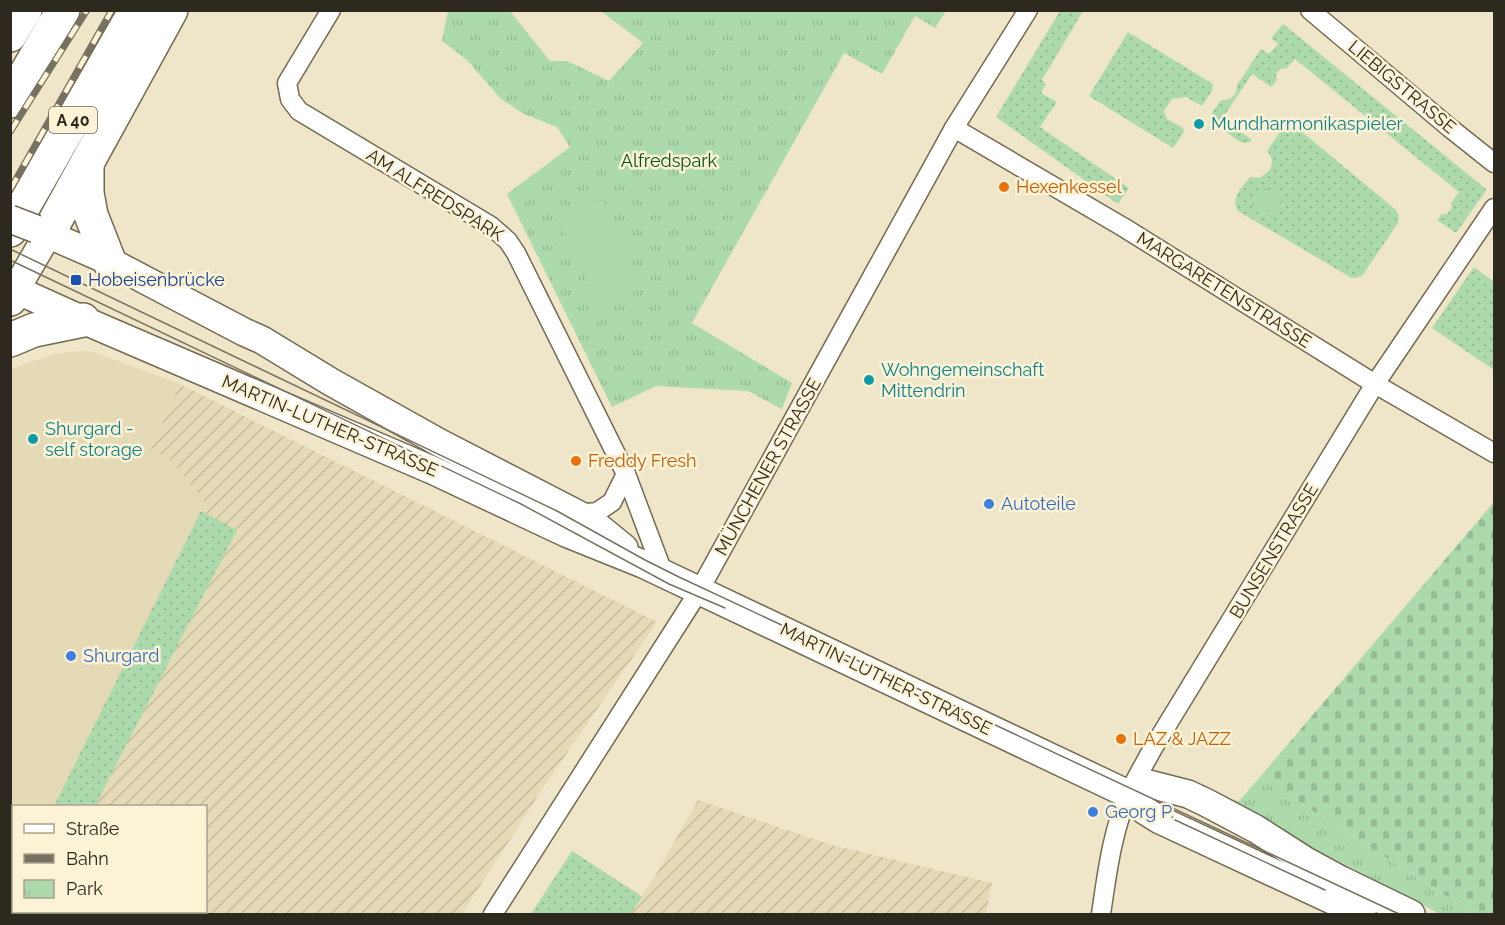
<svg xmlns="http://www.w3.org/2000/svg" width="1505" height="925" font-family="Raleway,sans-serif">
  <defs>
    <pattern id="industrial-furrows" width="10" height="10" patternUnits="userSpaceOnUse" patternTransform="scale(1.5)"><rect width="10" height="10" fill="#e5dab6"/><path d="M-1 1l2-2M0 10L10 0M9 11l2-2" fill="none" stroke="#c5bb9c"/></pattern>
    <pattern id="grass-dots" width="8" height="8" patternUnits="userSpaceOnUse" patternTransform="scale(1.5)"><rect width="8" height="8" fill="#addaac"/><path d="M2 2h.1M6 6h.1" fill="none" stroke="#95bb94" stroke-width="1.8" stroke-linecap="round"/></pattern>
    <pattern id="cemetery-stones" width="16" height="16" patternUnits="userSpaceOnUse" patternTransform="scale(1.5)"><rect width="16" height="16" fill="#addaac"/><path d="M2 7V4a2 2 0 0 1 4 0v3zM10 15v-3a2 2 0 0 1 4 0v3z" fill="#95bb94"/></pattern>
    <pattern id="park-tufts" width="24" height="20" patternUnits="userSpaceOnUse" patternTransform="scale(1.5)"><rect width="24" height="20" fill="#addaac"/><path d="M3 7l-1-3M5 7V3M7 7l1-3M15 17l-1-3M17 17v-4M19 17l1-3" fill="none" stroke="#95bb94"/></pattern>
  </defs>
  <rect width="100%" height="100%" fill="#efe5c9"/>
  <path fill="#e5dab6" d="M91,351L180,384L150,448L169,458L208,505L55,806H14L13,887L11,885V369L52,355L70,352Z"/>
  <g fill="url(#industrial-furrows)">
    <path d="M180,384L657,622L549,779L462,914H11L10,885L13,887L14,912H206V806H55L208,506L169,458L150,449Z"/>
    <path d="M698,800L832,845L992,883L986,914H531L572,851L642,896L655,876Z"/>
  </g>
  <g fill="url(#grass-dots)">
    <path d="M1060,11H1083L1042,80L1046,84L1041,93L1057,102L1040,127L1129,188L1118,204L996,117Z"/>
    <path d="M1283,24L1486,189L1485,192L1456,233L1437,220L1442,214H1447L1452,208L1451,203L1459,192L1295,59L1286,69L1281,68L1276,74L1277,80L1271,87L1252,74L1222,119L1252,140C1248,143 1245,143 1240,142L1215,124L1212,113L1221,100C1230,101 1238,95 1237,85L1261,49L1269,54L1278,44L1271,38Z"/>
    <path d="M1128,32L1213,84L1212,91L1202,106L1186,97L1172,99L1164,111L1167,119L1183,128L1184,132L1173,148L1089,96Z"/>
    <path d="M1289,126L1296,127L1395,209C1399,214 1400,217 1398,223L1362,276L1356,278L1350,277L1238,211C1230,198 1242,187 1250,177L1259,178L1269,171C1273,163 1273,158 1267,151L1282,129Z"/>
    <path d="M1474,267L1494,282V370L1432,328Z"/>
    <path d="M201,511L237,530L95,806H54Z"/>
    <path d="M572,851L642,897L630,914H531Z"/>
  </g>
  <path fill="url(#cemetery-stones)" d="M1494,502V914H1474L1260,777Z"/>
  <g fill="url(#park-tufts)">
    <path d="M448,11H510L550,61H567L609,81L643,43L601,11H946L935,28L915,16L882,74L844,53L692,323L792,383L782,409L748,391L656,386L612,407L507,194L570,147L557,127L524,114L501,99L467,60L442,41Z"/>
    <path d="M1265,187L1283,200L1271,218L1252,205Z"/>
    <path d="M1260,777L1474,914H1440L1267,824L1222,797L1239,801Z"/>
  </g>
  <path fill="#addaac" d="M603,200L644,287L600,307L559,221Z"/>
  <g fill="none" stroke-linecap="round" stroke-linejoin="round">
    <defs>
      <g id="minor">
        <path d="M331,10L287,83L290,99L299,111L491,226L508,241L516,253L626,474L664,575"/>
        <path d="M1310,10L1450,128L1494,163"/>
        <path d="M954,128L1123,227L1375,384L1494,453"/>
        <path d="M578,514L597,512L612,502L626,474"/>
        <path d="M493,914L699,591L954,128L1028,10"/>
        <path d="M1101,914C1107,874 1112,831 1129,793C1136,778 1145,763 1153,748L1375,384L1494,208"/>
      </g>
      <g id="secondary">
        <path d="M36,229L109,261L244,332L262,340L331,382L440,443L591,521L624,548"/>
        <path d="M10,287L83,320L432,470L566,533L643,564L1128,794L1144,810L1160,820L1362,914"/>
        <path d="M16,289L48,234"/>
        <path d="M1128,794L1149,784L1188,794L1205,802L1256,829L1306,861L1341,880L1411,914"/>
      </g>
      <g id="motorway">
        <path d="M10,35L25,10"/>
        <path d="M10,101L63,10"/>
        <path d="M87,165V193L91,215L109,261"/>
        <path d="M10,230L136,10"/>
        <path d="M48,234L171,10"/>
        <path d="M10,299L16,289"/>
        <path d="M10,340L34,330L83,320"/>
      </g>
    </defs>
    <use href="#minor" stroke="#736a51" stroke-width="21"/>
    <use href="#secondary" stroke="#736a51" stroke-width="30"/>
    <use href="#motorway" stroke="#736a51" stroke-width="36"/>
    <use href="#minor" stroke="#fff" stroke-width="18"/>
    <use href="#secondary" stroke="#fff" stroke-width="27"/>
    <use href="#motorway" stroke="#fff" stroke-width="33"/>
    <g stroke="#77715f" stroke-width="1.5">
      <path d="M10,249L557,511L645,560L679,577L1399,914"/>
      <path d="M10,260L521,504L669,584L725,608"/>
      <path d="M1173,819L1325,890"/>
    </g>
    <defs>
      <g id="rail">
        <path d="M10,132L87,10"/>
        <path d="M10,190L112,10"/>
      </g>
    </defs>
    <use href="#rail" stroke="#77715f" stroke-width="7"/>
    <use href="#rail" stroke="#fcf3d6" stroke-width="4.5" stroke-dasharray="14" stroke-linecap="butt"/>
    <defs>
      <path id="secondary-bridge" d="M10,219L36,229"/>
    </defs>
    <use href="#secondary-bridge" stroke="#736a51" stroke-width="30" stroke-linecap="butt"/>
    <use href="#secondary-bridge" stroke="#fff" stroke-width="27"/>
  </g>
  <g fill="#0f9aa8" stroke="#fcf3d6" stroke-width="2">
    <circle cx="1199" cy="124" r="6"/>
    <circle cx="869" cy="380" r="6"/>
    <circle cx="33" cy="439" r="6"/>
  </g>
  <g fill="#e8710a" stroke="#fcf3d6" stroke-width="2">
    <circle cx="1004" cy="187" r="6"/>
    <circle cx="576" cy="461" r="6"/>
    <circle cx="1121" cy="739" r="6"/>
  </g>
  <rect fill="#1a4fb4" stroke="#fcf3d6" stroke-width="2" x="70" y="274" width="12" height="12" rx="3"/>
  <g fill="#3f7fe0" stroke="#fcf3d6" stroke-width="2">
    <circle cx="989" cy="504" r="6"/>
    <circle cx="71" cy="656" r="6"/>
    <circle cx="1093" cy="812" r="6"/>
  </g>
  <g text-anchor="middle" stroke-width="5" stroke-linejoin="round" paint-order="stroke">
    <rect fill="#fcf3d6" stroke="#6b6655" stroke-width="1.5" x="49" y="107" width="48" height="26" rx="4.5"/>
    <g font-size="16" font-weight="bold" fill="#2d291e">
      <text x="73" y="126">A 40</text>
    </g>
    <g font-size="18" fill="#2d291e" stroke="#fcf3d6">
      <text transform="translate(1402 87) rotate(40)" y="6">LIEBIGSTRASSE</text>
      <text transform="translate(435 195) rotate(32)" y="6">AM ALFREDSPARK</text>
      <text transform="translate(1224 290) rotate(32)" y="6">MARGARETENSTRASSE</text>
      <text transform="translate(330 426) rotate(23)" y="6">MARTIN-LUTHER-STRASSE</text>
      <text transform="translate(768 467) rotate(-61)" y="6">MÜNCHENER STRASSE</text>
      <text transform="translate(1274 551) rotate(-59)" y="6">BUNSENSTRASSE</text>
      <text transform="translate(886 679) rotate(26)" y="6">MARTIN-LUTHER-STRASSE</text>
    </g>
    <g font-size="18" fill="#0d838f" stroke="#fcf3d6" text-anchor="start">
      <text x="1211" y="130">Mundharmonikaspieler</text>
      <text x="881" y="376">Wohngemeinschaft<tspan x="881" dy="21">Mittendrin</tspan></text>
      <text x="45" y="435">Shurgard -<tspan x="45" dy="21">self storage</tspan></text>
    </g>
    <g font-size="18" fill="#035410" stroke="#fcf3d6">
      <text x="669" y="167">Alfredspark</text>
    </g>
    <g font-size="18" fill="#c56008" stroke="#fcf3d6" text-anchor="start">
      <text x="1016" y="193">Hexenkessel</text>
      <text x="588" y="467">Freddy Fresh</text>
      <text x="1133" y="745">LAZ &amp; JAZZ</text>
    </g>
    <g font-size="18" fill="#164399" stroke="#fcf3d6" text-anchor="start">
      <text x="88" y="286">Hobeisenbrücke</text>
    </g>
    <g font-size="18" fill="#366cbe" stroke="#fcf3d6" text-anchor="start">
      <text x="1001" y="510">Autoteile</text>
      <text x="83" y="662">Shurgard</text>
      <text x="1105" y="818">Georg P.</text>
    </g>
  </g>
  <rect width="1505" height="925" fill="none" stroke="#2d291e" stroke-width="24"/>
  <rect x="12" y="805" width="195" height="108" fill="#fcf3d6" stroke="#a9a28c" stroke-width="1.5"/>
  <rect x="24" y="824" width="30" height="9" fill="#ffffff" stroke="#a9a28c" stroke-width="1.5"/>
  <text x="66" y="835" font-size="18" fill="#2d291e">Straße</text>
  <rect x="24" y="854" width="30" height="9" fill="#77715f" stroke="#a9a28c" stroke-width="1.5"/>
  <text x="66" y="865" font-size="18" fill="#2d291e">Bahn</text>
  <rect x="24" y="880" width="30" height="18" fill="url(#park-tufts)" stroke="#a9a28c" stroke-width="1.5"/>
  <text x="66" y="895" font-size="18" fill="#2d291e">Park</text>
</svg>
